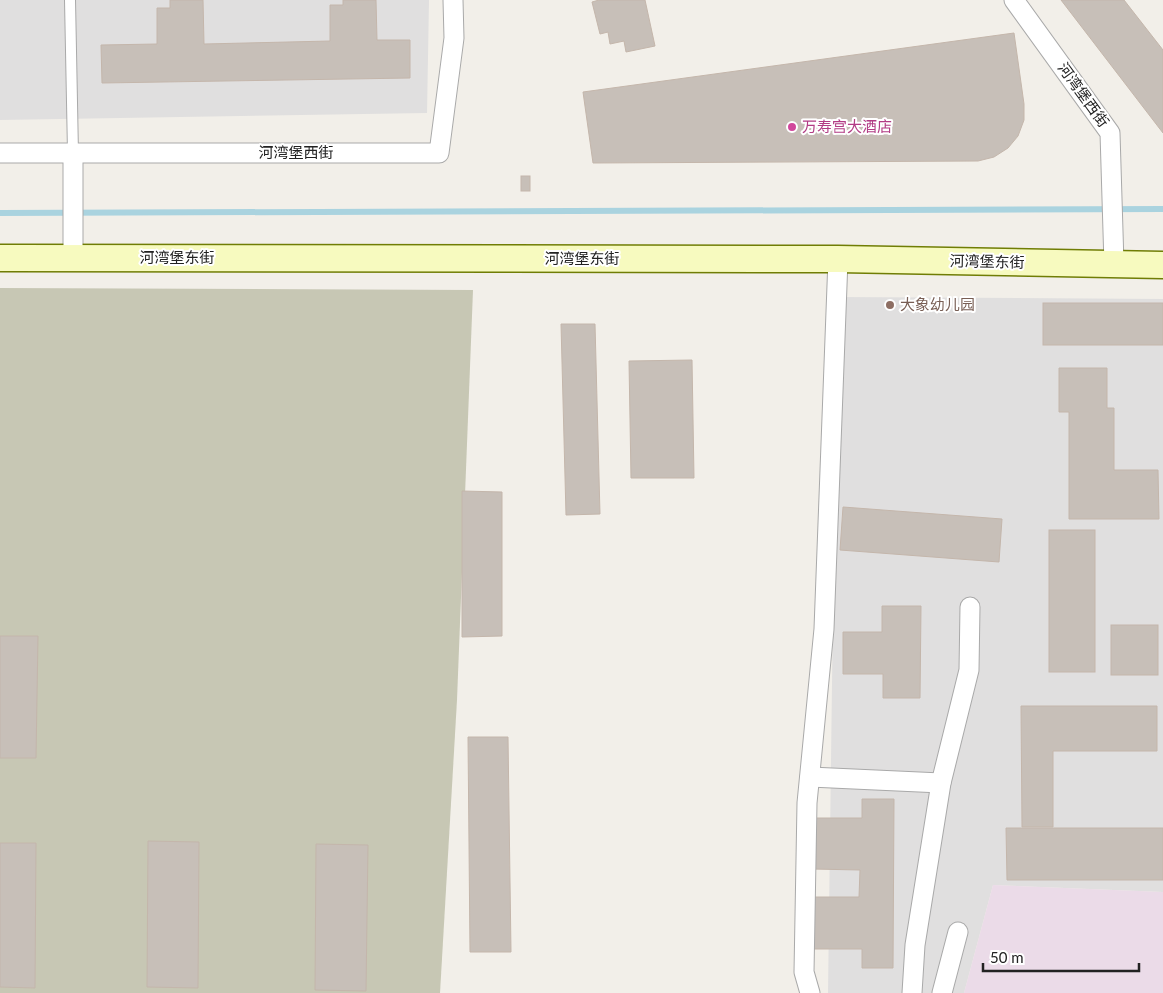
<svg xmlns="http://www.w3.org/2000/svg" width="1163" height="993" font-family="Lato,'Noto Sans SC',sans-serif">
  <rect width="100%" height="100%" fill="#f2efe9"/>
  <g fill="#e0dfdf">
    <path d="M0,0H429L427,113L0,120Z"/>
    <path d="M837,297L1163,299V892L993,885L964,993H828Z"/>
  </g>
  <path fill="#ebdbe8" d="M993,885L1163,892V993H964Z"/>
  <path fill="#c7c7b4" d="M0,288L473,290L457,700L440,993H0Z"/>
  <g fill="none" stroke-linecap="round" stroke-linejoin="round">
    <path stroke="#aad3df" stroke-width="6" d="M0,213L1163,209"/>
  </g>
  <g fill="#c7bfb8" stroke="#c4b6ab">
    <path d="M170,0H203L204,44L330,41V5H343V0H376L377,40H410V78L102,83L101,45L157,44V8H170Z"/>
    <path d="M599,0H645L655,46L626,52L624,41L610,44L608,32L600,34L592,2Z"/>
    <path d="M1061,0H1124L1163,50V133Z"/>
    <path d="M1014,33L1024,104V120L1018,136L1008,148L994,157L978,161L593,163L583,92Z"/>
    <rect x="521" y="176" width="9" height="15"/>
    <rect x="1043" y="303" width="120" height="42"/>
    <path d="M561,324H595L600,514L566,515Z"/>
    <path d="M692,360L694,478H631L629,361Z"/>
    <path d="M1059,368H1107V408H1114V470H1158L1159,519H1069V412H1059Z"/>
    <path d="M462,491L502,492V636L462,637Z"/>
    <path d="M843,507L1002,519L999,562L840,550Z"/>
    <rect x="1049" y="530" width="46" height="142"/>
    <path d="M882,606H921L920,698H883V674H843V632H882Z"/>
    <rect x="1111" y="625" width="47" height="50"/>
    <path d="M0,636H38L36,758H0Z"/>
    <path d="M1021,706H1157V751H1053V827H1022Z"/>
    <path d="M468,737H508L511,952H470Z"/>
    <path d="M862,799H894L893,968H862V949H812V897H859L860,870L812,869V818H862Z"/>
    <path d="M1006,828H1163V880H1007Z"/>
    <path d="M148,841L199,842L198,988L147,987Z"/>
    <path d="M0,843H36L35,988L0,987Z"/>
    <path d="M316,844L368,845L366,991L315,990Z"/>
  </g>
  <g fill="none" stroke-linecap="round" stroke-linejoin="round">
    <defs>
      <path id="lane" d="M70,0L73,153"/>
      <g id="street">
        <path d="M1014,0L1110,133L1114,264"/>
        <path d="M0,153H439L454,38L453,0"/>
        <path d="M73,258V153"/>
        <path d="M810,777L941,783"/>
        <path d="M810,993L804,972L807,803L824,629L838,259"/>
        <path d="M912,993L915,945L941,783L969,670L970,607"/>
        <path d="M942,993L958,932"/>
      </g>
      <path id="secondary" d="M0,258L838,259L1163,265"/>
    </defs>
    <use href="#lane" stroke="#a9a9a9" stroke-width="12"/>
    <use href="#street" stroke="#a9a9a9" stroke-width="21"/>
    <use href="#secondary" stroke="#707d05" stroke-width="29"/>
    <use href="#lane" stroke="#fff" stroke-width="10"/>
    <use href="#street" stroke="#fff" stroke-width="19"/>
    <use href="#secondary" stroke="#f7fabf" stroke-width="26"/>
  </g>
  <circle fill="#d1479c" stroke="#fff" stroke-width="2" cx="792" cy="127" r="5"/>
  <circle fill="#8d6e63" stroke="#fff" stroke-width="2" cx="890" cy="305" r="5"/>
  <g text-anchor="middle" stroke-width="4" stroke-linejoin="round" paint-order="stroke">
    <g font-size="15" fill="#222" stroke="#fff">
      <text transform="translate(1083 95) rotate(54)" y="5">河湾堡西街</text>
      <text x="296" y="158">河湾堡西街</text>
      <text x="177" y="263">河湾堡东街</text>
      <text x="582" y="264">河湾堡东街</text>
      <text transform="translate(987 262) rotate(1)" y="5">河湾堡东街</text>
    </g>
    <g font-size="15" fill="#b23c85" stroke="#fff" text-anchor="start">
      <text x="802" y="132">万寿宫大酒店</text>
    </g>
    <g font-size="15" fill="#785e54" stroke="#fff" text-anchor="start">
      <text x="900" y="310">大象幼儿园</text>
    </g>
  </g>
  <path d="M983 963v8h156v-8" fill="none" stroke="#222222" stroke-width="2.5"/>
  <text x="990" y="963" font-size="15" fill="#222222" stroke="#ffffff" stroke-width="4" paint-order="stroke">50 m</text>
</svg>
